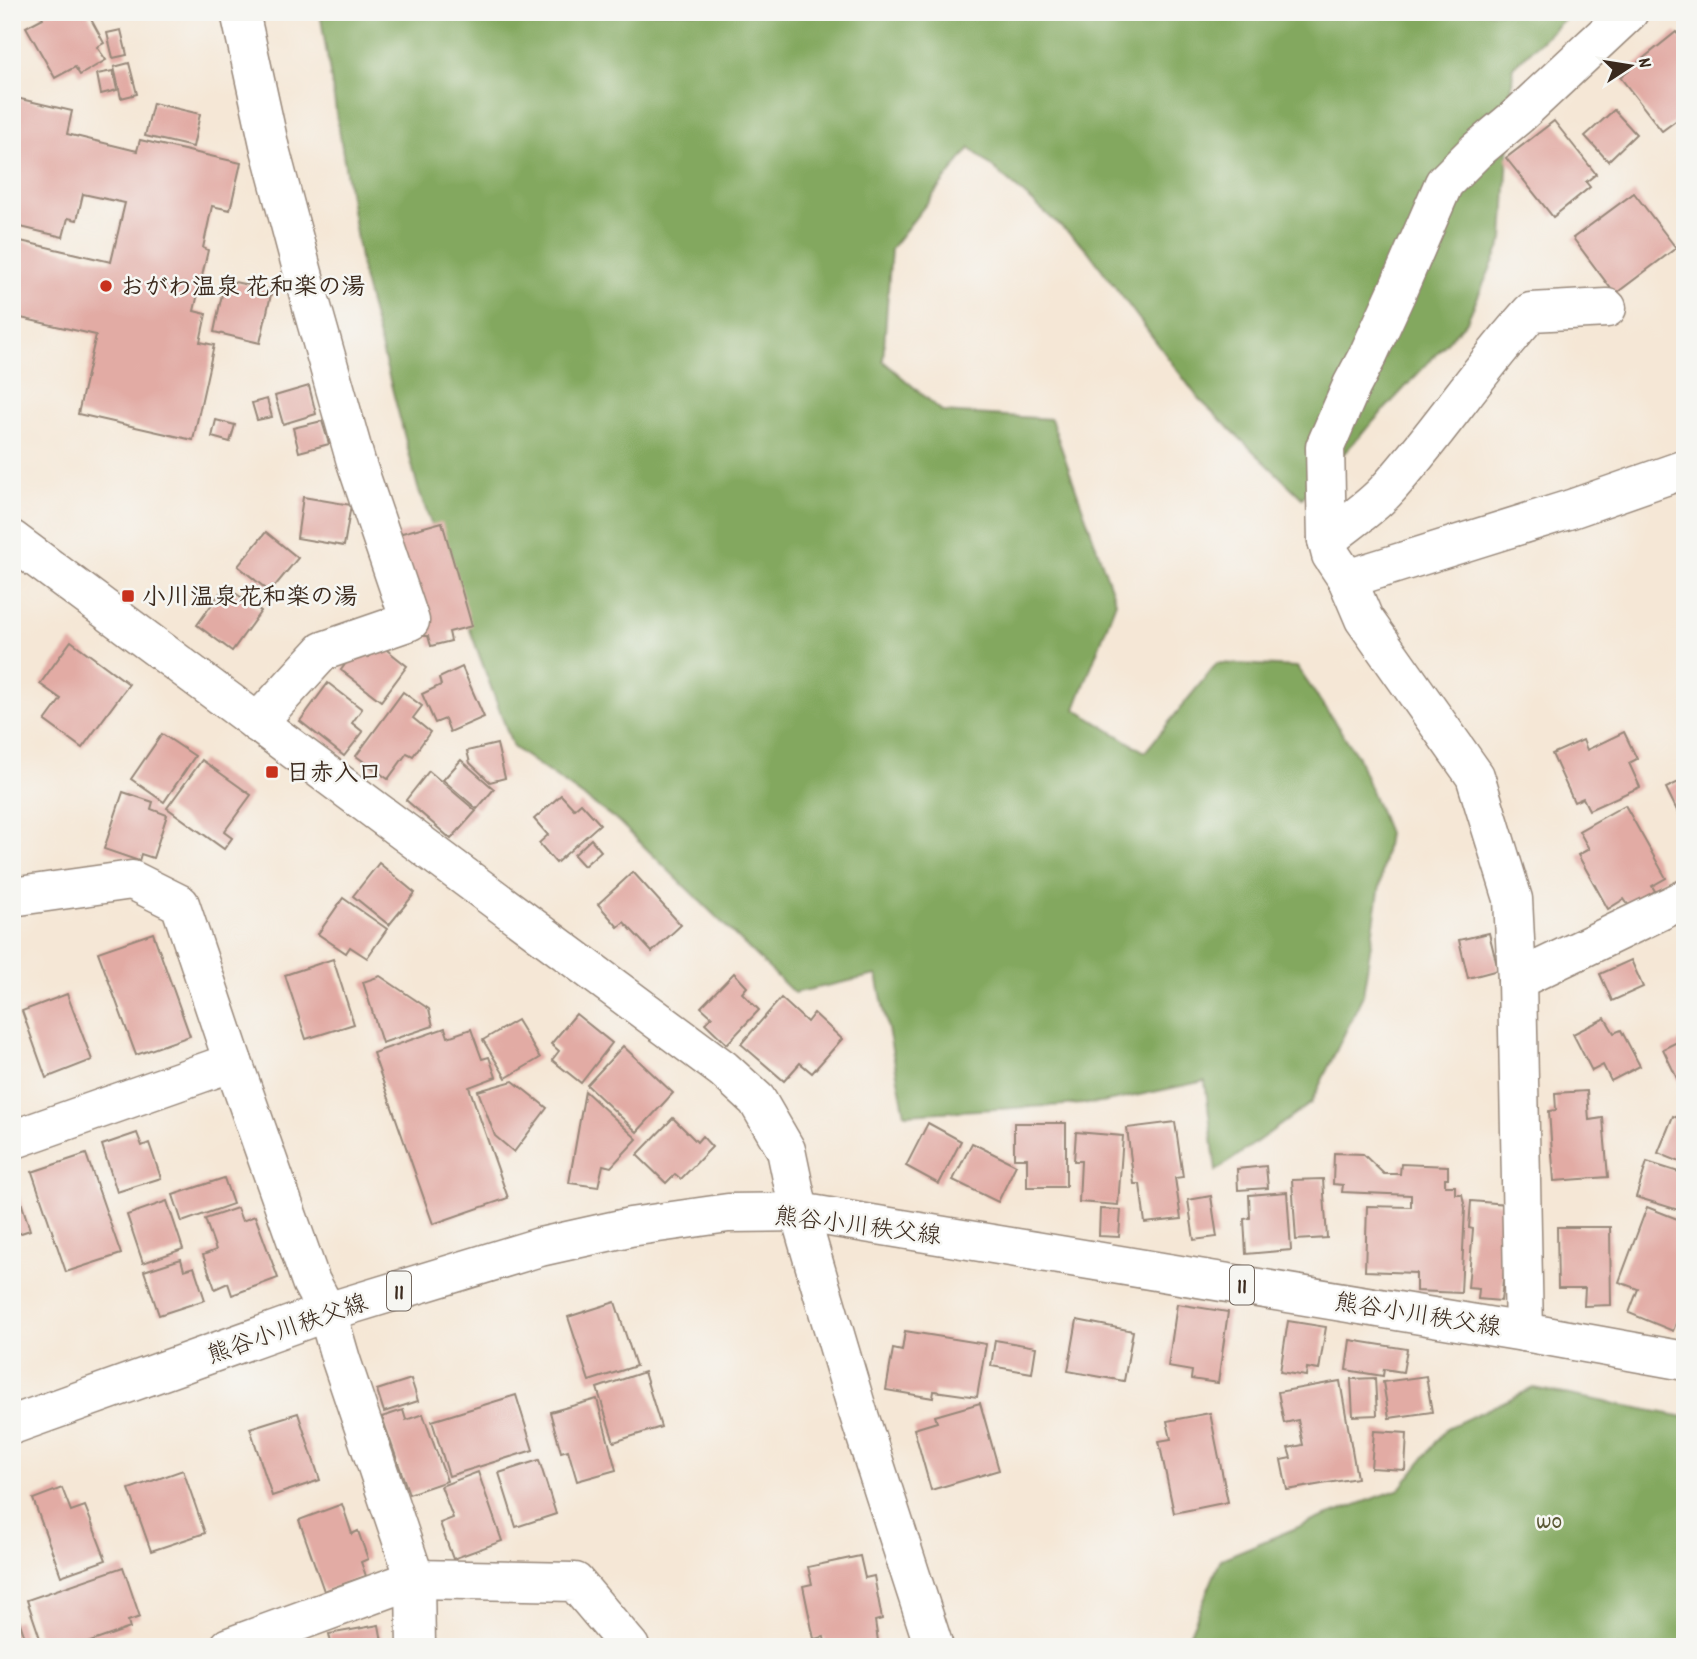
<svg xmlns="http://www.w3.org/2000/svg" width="1697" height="1659" font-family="Dekko,'Klee One',sans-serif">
  <rect width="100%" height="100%" fill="#f6f6f2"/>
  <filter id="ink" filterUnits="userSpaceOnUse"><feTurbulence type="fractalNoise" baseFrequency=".0143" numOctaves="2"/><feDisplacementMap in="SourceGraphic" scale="14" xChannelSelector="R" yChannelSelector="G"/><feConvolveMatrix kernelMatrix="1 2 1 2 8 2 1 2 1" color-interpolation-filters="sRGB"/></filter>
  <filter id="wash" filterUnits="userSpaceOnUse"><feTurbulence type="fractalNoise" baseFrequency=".00686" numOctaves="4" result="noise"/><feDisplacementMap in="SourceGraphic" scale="28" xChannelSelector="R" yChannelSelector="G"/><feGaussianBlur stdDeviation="1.57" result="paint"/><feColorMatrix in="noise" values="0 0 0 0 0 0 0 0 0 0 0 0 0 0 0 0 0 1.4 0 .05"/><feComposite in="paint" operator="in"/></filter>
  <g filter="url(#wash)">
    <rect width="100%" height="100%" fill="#f5e7d6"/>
    <g fill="#83a85e" stroke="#5f693e" stroke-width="2">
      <path d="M320,12H1572L1513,67L1503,240L1467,321L1302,498L1199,399L1085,247L970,148L891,249L883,361L943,412L1051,419L1116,602L1075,709L1145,752L1217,663L1297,667L1357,755L1388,833L1363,995L1311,1103L1216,1171L1205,1081L1102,1103L905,1114L877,975L794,993L619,822L513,747L418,488L363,277Z"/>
      <path d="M1533,1388L1685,1417V1647H1184L1221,1559L1318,1519L1400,1489L1447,1428Z"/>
    </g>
    <g id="blocks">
      <g fill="#e2aba4">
        <path d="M40,12H87L104,43L97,47L106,60L80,75L75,67L55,78L26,27L43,18Z"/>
        <path d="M121,30L127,55L113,58L107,33Z"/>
        <path d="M1676,32L1685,43V114L1662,131L1620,77Z"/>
        <path d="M129,63L137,94L121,98L114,67Z"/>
        <path d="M113,71L117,90L101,94L97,74Z"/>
        <path d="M12,97L72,111L67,134L137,151L140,140L241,163L230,210L212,206L203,248L208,250L194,311L206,314L200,342L214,345L193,440L78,414L96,335L12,316V239L111,262L125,203L83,194L77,220L68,218L63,237L12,225Z"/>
        <path d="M153,103L200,114L193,147L145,136Z"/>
        <path d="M1614,110L1636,134L1608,161L1585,136Z"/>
        <path d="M1554,121L1596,174L1586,182L1590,187L1553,217L1506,158Z"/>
        <path d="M1634,193L1676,248L1615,294L1573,238Z"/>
        <path d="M225,280L272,290L260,343L214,332Z"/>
        <path d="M309,386L316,414L283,424L275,396Z"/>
        <path d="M267,399L272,417L257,420L252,403Z"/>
        <path d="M216,420L235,425L230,442L212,437Z"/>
        <path d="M322,421L329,444L299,452L293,428Z"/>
        <path d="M303,497L351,505L344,546L297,538Z"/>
        <path d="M442,522L472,626L449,632L451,641L431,646L428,636H424L395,535Z"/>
        <path d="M266,532L298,558L270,592L238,566Z"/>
        <path d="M225,586L261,611L232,651L197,625Z"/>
        <path d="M71,641L129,684L82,748L45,721L61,699L40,684Z"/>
        <path d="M378,643L407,666L381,701L341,670L357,648L368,657Z"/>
        <path d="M462,667L484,717L450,732L445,719L435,723L422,694L441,685L439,678Z"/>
        <path d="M328,683L362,709L352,723L363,732L344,756L300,721Z"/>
        <path d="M403,692L422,706L413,718L430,732L413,756L407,753L388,779L356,756Z"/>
        <path d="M1624,732L1637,759L1629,763L1640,787L1589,810L1583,798L1574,802L1552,754L1583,740L1587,750Z"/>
        <path d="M162,734L195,756L164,802L131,779Z"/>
        <path d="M497,744L505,778L490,782L470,763L467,751Z"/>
        <path d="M202,760L251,795L224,832L232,838L224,849L167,808Z"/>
        <path d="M461,760L494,789L477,809L443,780Z"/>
        <path d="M429,771L476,811L451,839L406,800Z"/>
        <path d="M1685,779V827L1666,788Z"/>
        <path d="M123,792L153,802L151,809L167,815L153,858L141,854L139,861L104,849Z"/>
        <path d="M561,795L574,809L581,803L600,824L556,863L539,843L548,835L534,819Z"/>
        <path d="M1625,805L1666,878L1652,886L1655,891L1629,906L1624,899L1608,909L1578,855L1589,849L1579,831Z"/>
        <path d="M591,839L601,851L584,866L574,855Z"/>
        <path d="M379,863L415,893L389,925L353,896Z"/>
        <path d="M633,872L681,925L652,952L624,922L618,927L598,904Z"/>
        <path d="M343,898L387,929L367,958L350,947L346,953L318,934Z"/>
        <path d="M153,933L190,1036L136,1055L98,952Z"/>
        <path d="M1489,933L1498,970L1468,978L1459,940Z"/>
        <path d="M333,959L354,1024L306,1039L285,975Z"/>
        <path d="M1631,960L1643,987L1612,1001L1600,974Z"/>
        <path d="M734,973L747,987L742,993L759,1010L727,1044L705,1023L712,1017L701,1007Z"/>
        <path d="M380,976L429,1009L433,1026L382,1043L363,982Z"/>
        <path d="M67,994L92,1060L46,1078L22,1011Z"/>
        <path d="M781,998L807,1022L814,1013L842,1039L812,1073L800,1063L784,1081L741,1044Z"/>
        <path d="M576,1014L612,1043L581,1083L552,1060L559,1051L551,1044Z"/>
        <path d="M1605,1018L1614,1033L1621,1030L1640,1066L1611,1081L1603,1065L1592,1071L1573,1034Z"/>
        <path d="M517,1020L540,1058L506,1078L483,1040Z"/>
        <path d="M445,1028L448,1037L471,1029L482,1059L489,1057L496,1077L469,1087L508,1198L433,1224L373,1053Z"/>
        <path d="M1685,1038V1088L1682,1089L1663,1049Z"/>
        <path d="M623,1046L673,1093L637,1132L587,1085Z"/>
        <path d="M513,1081L547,1108L514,1152L495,1136L478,1091Z"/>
        <path d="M585,1091L637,1139L611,1167L603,1165L598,1187L569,1183Z"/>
        <path d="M1587,1091L1589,1120L1603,1118L1608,1177L1554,1181L1549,1111L1556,1110L1555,1093Z"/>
        <path d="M1673,1116L1685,1121V1164L1658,1153Z"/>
        <path d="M673,1118L697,1142L702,1136L712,1147L681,1179L675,1174L666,1183L637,1155Z"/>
        <path d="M1175,1122L1183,1177L1175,1178L1181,1219L1145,1223L1140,1184H1134L1127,1128Z"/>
        <path d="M928,1123L961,1141L939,1184L906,1166Z"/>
        <path d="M1014,1123H1066V1187H1027V1158H1014Z"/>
        <path d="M1076,1132L1123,1136L1118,1205L1079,1202L1081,1161H1074Z"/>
        <path d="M137,1133L142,1146L149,1143L161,1178L117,1192L102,1145Z"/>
        <path d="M972,1143L1016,1165L998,1202L953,1180Z"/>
        <path d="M1334,1153L1363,1154L1384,1174H1400L1401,1164L1448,1166V1178H1445V1186H1455V1194H1462L1465,1208L1461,1293L1416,1291V1273L1365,1271L1367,1206L1411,1207V1195L1342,1192L1343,1185L1333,1184Z"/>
        <path d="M86,1154L121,1254L66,1272L32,1172Z"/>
        <path d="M1647,1162L1685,1174V1212L1636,1197Z"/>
        <path d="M1266,1166L1268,1188L1238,1190L1237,1169Z"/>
        <path d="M12,1173L30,1230L12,1236Z"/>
        <path d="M224,1178L233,1204L182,1222L173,1195Z"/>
        <path d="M1323,1179L1327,1238L1296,1240L1292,1180Z"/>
        <path d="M1287,1192L1291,1250L1246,1254L1244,1219L1250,1218L1249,1195Z"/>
        <path d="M1211,1196L1217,1237L1194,1240L1188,1200Z"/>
        <path d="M167,1201L183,1249L143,1263L127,1215Z"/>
        <path d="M1471,1201L1507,1204L1506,1249L1501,1301L1478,1299L1479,1289L1468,1288L1473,1229L1469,1228Z"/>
        <path d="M1647,1207L1685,1222V1300L1673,1331L1629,1313L1638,1289L1619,1282Z"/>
        <path d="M237,1208L242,1221L255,1216L278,1278L232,1295L228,1283L215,1289L203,1255L216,1250L205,1219Z"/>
        <path d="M1100,1209L1121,1210L1119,1237L1099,1236Z"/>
        <path d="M1557,1227H1610L1611,1305L1584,1306L1585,1288H1558Z"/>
        <path d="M181,1259L184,1270L194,1267L205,1300L159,1315L144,1271Z"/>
        <path d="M615,1302L636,1366L589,1381L568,1317Z"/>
        <path d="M1177,1304L1228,1312L1218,1383L1191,1379L1192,1371L1168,1367Z"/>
        <path d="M1077,1320L1133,1331L1124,1381L1068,1371Z"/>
        <path d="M1288,1321L1326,1327L1319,1370L1307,1368L1306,1376L1280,1372Z"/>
        <path d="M905,1331L986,1344L977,1397L934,1391L933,1398L886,1390L893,1349L902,1351Z"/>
        <path d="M995,1340L1036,1347L1032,1373L991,1366Z"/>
        <path d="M1350,1340L1407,1349L1403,1372L1384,1369L1383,1376L1346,1370Z"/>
        <path d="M644,1372L661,1427L614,1442L597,1388Z"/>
        <path d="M1426,1376L1432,1412L1389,1418L1383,1382Z"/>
        <path d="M1375,1378L1377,1415L1353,1416L1351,1379Z"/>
        <path d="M411,1379L418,1401L384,1412L377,1390Z"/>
        <path d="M1340,1381L1357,1478L1287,1490L1281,1460L1291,1458L1288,1448L1303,1445L1298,1420L1284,1423L1278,1392Z"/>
        <path d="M516,1395L533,1450L449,1476L432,1421Z"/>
        <path d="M597,1399L616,1470L577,1481L568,1450L561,1452L550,1412Z"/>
        <path d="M980,1403L999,1470L931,1490L914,1429L937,1422L935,1416Z"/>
        <path d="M403,1410L406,1420L423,1414L447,1481L409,1494L382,1417Z"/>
        <path d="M298,1413L320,1480L272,1496L250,1428Z"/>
        <path d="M1210,1413L1228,1502L1174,1513L1159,1441L1171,1439L1167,1421Z"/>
        <path d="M1374,1431L1407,1433L1405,1470L1371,1468Z"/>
        <path d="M539,1460L556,1514L516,1527L499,1473Z"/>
        <path d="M183,1470L205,1533L151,1551L129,1489Z"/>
        <path d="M478,1472L502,1541L453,1559L440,1523L453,1518L441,1486Z"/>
        <path d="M62,1488L71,1511L85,1506L106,1560L61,1576L33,1499Z"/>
        <path d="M342,1504L352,1534L358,1531L368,1559L361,1562L366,1576L324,1591L299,1520Z"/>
        <path d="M860,1556L865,1578L874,1576L882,1619L875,1621L878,1641L849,1647H826L824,1637L814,1639L803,1586L812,1584L808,1567Z"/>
        <path d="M123,1567L140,1617L128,1621L130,1628L76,1647H43L27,1600Z"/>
        <path d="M19,1620L28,1647H12V1622Z"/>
        <path d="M379,1625L383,1647H332L329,1634Z"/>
      </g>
    </g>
  </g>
  <g filter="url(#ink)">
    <use href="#blocks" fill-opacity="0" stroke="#98887a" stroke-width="2"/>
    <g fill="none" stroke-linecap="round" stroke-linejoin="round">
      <defs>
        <g id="minor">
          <path d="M240,12L270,149L312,307L356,462L410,621L323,651L257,723"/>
          <path d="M12,540L723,1069L757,1100L786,1150L799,1212L820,1284L857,1409L934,1647"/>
          <path d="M1327,540C1346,524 1368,510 1385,492C1437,435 1479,369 1531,312L1607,308"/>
          <path d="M1347,579L1571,509L1685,469"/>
          <path d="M12,897L132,880L180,904L233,1062L311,1282L327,1312L341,1360L415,1579L416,1647"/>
          <path d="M1517,980L1685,899"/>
          <path d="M12,1140L233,1062"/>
          <path d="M1524,1332L1517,980L1513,899L1475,776L1364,619L1347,579L1331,555L1327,540L1325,447L1352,385L1368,355L1396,294L1444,183L1476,151L1519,115L1629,12"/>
          <path d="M229,1647L415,1579L575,1582L630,1647"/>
        </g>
        <path id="major" d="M12,1425L327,1312L540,1247L630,1227L728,1213L799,1212L1524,1332L1685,1361"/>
      </defs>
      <use href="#minor" stroke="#98887a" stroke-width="41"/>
      <use href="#major" stroke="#98887a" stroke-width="41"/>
      <use href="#minor" stroke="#fff" stroke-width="38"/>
      <use href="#major" stroke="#fff" stroke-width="38"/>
    </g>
  </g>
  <g fill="#c8321e" stroke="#f6f6f2" stroke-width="2.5">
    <circle cx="106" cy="286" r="7"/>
    <rect x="121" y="589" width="14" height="14" rx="3.5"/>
    <rect x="265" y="765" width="14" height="14" rx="3.5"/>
  </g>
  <g text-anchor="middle" stroke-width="5" stroke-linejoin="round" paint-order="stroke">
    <g fill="#f6f6f2" stroke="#73675e" stroke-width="2">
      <rect x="1230" y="1265.5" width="24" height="39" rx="5"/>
      <rect x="387" y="1271.5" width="24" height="39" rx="5"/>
    </g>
    <g font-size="23" font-weight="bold" fill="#3b2a1e">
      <text x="1242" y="1293">11</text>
      <text x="399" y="1299">11</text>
    </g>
    <g font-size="24" font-weight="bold" fill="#3b2a1e" stroke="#f6f6f2" text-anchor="start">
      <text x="120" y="294">おがわ温泉 花和楽の湯</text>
      <text x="142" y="604">小川温泉花和楽の湯</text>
      <text x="286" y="780">日赤入口</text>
    </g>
    <g font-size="24" fill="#3b2a1e" stroke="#f6f6f2">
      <text transform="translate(858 1225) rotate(7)" y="8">熊谷小川秩父線</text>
      <text transform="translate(1418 1314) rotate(9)" y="8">熊谷小川秩父線</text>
      <text transform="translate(287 1328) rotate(-19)" y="8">熊谷小川秩父線</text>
    </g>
    <g font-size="24" fill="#5a5835" stroke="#f6f6f2">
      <text x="1549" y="1528">wo</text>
    </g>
  </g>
  <rect width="1697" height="1659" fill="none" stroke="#f6f6f2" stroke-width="42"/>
  <g transform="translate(1630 66) rotate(78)" stroke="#f6f6f2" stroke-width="5" paint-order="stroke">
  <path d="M0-5L12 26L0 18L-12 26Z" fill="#3b2a1e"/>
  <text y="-10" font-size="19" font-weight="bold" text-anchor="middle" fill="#3b2a1e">N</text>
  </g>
</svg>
